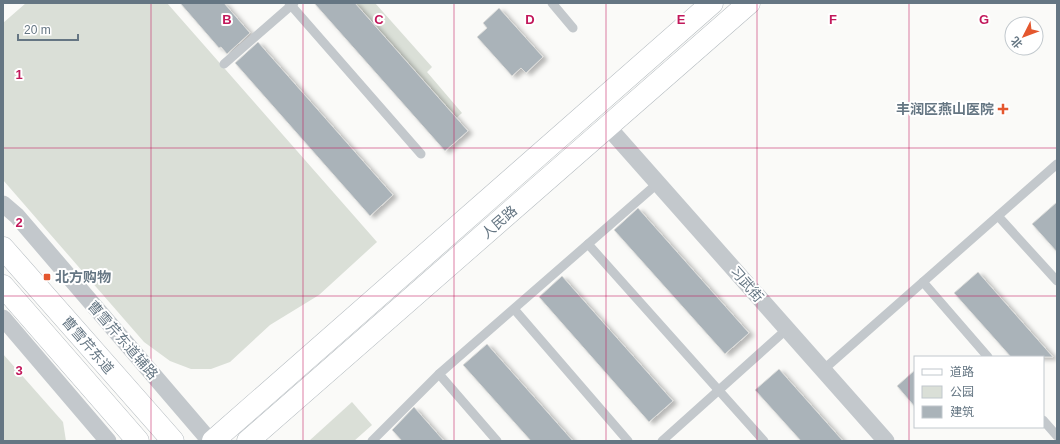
<svg xmlns="http://www.w3.org/2000/svg" width="1060" height="444" font-family="Helvetica,'Noto Sans SC',sans-serif">
  <defs>
    <filter id="shadow"><feDropShadow dx="4.5" dy="2.5" stdDeviation="2" flood-color="#0004"/></filter>
  </defs>
  <rect width="100%" height="100%" fill="#fafaf8"/>
  <g fill="#dadfd7">
    <path d="M26,3H167L377,242L319,295L270,325L230,362L211,369H191L170,361L144,342L3,180V23Z"/>
    <path d="M352,3H375L432,67L427,72L462,113L455,119Z"/>
    <path d="M3,354L63,422L66,441H3Z"/>
    <path d="M352,402L372,425L354,441H309Z"/>
  </g>
  <g fill="#aab3b9" stroke="#dcdcda" filter="url(#shadow)">
    <path d="M180,3H224L250,33L227,54L221,47L219,48Z"/>
    <path d="M314,3H355L468,131L445,151Z"/>
    <path d="M499,8L543,57L526,73L521,68L512,76L477,37L487,28L483,23Z"/>
    <path d="M258,42L393,195L370,216L235,63Z"/>
    <path d="M1057,202V252L1032,224Z"/>
    <path d="M638,208L749,333L725,354L614,230Z"/>
    <path d="M978,272L1053,357H1011L954,293Z"/>
    <path d="M562,276L673,401L649,422L539,297Z"/>
    <path d="M487,344L573,441H531L463,365Z"/>
    <path d="M779,369L843,441H801L755,390Z"/>
    <path d="M915,370V407L897,386Z"/>
    <path d="M414,407L444,441H402L392,430Z"/>
  </g>
  <g fill="none" stroke-linecap="round" stroke-linejoin="round">
    <defs>
      <g id="secondary">
        <path d="M3,248L173,441"/>
        <path d="M3,286L138,441"/>
        <path d="M213,441L712,3"/>
        <path d="M248,441L749,3"/>
      </g>
    </defs>
    <use href="#secondary" stroke="#b3babf" stroke-width="23"/>
    <g stroke="#c3c8cc" stroke-width="9">
      <path d="M289,3L421,154"/>
      <path d="M552,3L573,28"/>
      <path d="M224,64L294,3"/>
      <path d="M998,216L1057,281"/>
      <path d="M588,244L764,441"/>
      <path d="M923,282L988,357"/>
      <path d="M514,309L628,441"/>
      <path d="M823,370L1057,164"/>
      <path d="M439,374L497,441"/>
      <path d="M1043,420L1057,436"/>
      <path d="M372,441L439,374L658,183"/>
      <path d="M662,441L787,329"/>
    </g>
    <g stroke="#c3c8cc" stroke-width="17">
      <path d="M608,127L886,441"/>
      <path d="M3,204L17,216L210,441"/>
      <path d="M3,318L108,441"/>
    </g>
    <use href="#secondary" stroke="#fff" stroke-width="22"/>
  </g>
  <path fill="none" stroke="#c2185b" stroke-width="1" stroke-opacity="0.55" d="M151,3V441M303,3V441M454,3V441M606,3V441M757,3V441M909,3V441M3,148H1057M3,296H1057"/>
  <g fill="#e4572e" stroke="#fff" stroke-width="1.5">
    <path d="M1001 103h4v4h4v4h-4v4h-4v-4h-4v-4h4z"/>
    <rect x="43" y="273" width="8" height="8" rx="2"/>
  </g>
  <g text-anchor="middle" stroke-width="4" stroke-linejoin="round" paint-order="stroke">
    <g font-size="14" font-weight="bold" fill="#657683" stroke="#fff" text-anchor="end">
      <text x="994" y="114">丰润区燕山医院</text>
      <text x="55" y="282" text-anchor="start">北方购物</text>
    </g>
    <g font-size="14" fill="#657683" stroke="#fff">
      <text transform="translate(499 222) rotate(-41)" y="5">人民路</text>
      <text transform="translate(747 284) rotate(49)" y="5">习武街</text>
      <text transform="translate(123 340) rotate(49)" y="5">曹雪芹东道辅路</text>
      <text transform="translate(88 345) rotate(49)" y="5">曹雪芹东道</text>
    </g>
  </g>
  <g font-size="13" text-anchor="middle" font-weight="bold" fill="#c2185b" stroke="#fff" stroke-width="4" stroke-linejoin="round" paint-order="stroke">
    <text x="227" y="24">B</text>
    <text x="379" y="24">C</text>
    <text x="530" y="24">D</text>
    <text x="681" y="24">E</text>
    <text x="833" y="24">F</text>
    <text x="984" y="24">G</text>
    <text x="19" y="79">1</text>
    <text x="19" y="227">2</text>
    <text x="19" y="375">3</text>
  </g>
  <rect width="1060" height="444" fill="none" stroke="#657683" stroke-width="8"/>
  <rect x="914" y="356" width="130" height="72" fill="#ffffff" stroke="#c1c8cd"/>
  <rect x="922" y="369" width="20" height="6" fill="#ffffff" stroke="#c1c8cd"/>
  <text x="950" y="376" font-size="12" fill="#657683">道路</text>
  <rect x="922" y="386" width="20" height="12" fill="#dadfd7" stroke="#c1c8cd"/>
  <text x="950" y="396" font-size="12" fill="#657683">公园</text>
  <rect x="922" y="406" width="20" height="12" fill="#aab3b9" stroke="#c1c8cd"/>
  <text x="950" y="416" font-size="12" fill="#657683">建筑</text>
  <g transform="translate(1024 36) rotate(228)"><circle r="19" fill="#ffffff" stroke="#c1c8cd"/>
  <path d="M0-3L7 15L0 10L-7 15Z" fill="#e4572e"/>
  <text y="-6" font-size="11" font-weight="bold" text-anchor="middle" fill="#657683">北</text>
  </g>
  <path d="M18 34v6h60v-6" fill="none" stroke="#657683" stroke-width="2"/>
  <text x="24" y="34" font-size="12" fill="#657683" stroke="#ffffff" stroke-width="3" paint-order="stroke">20 m</text>
</svg>
